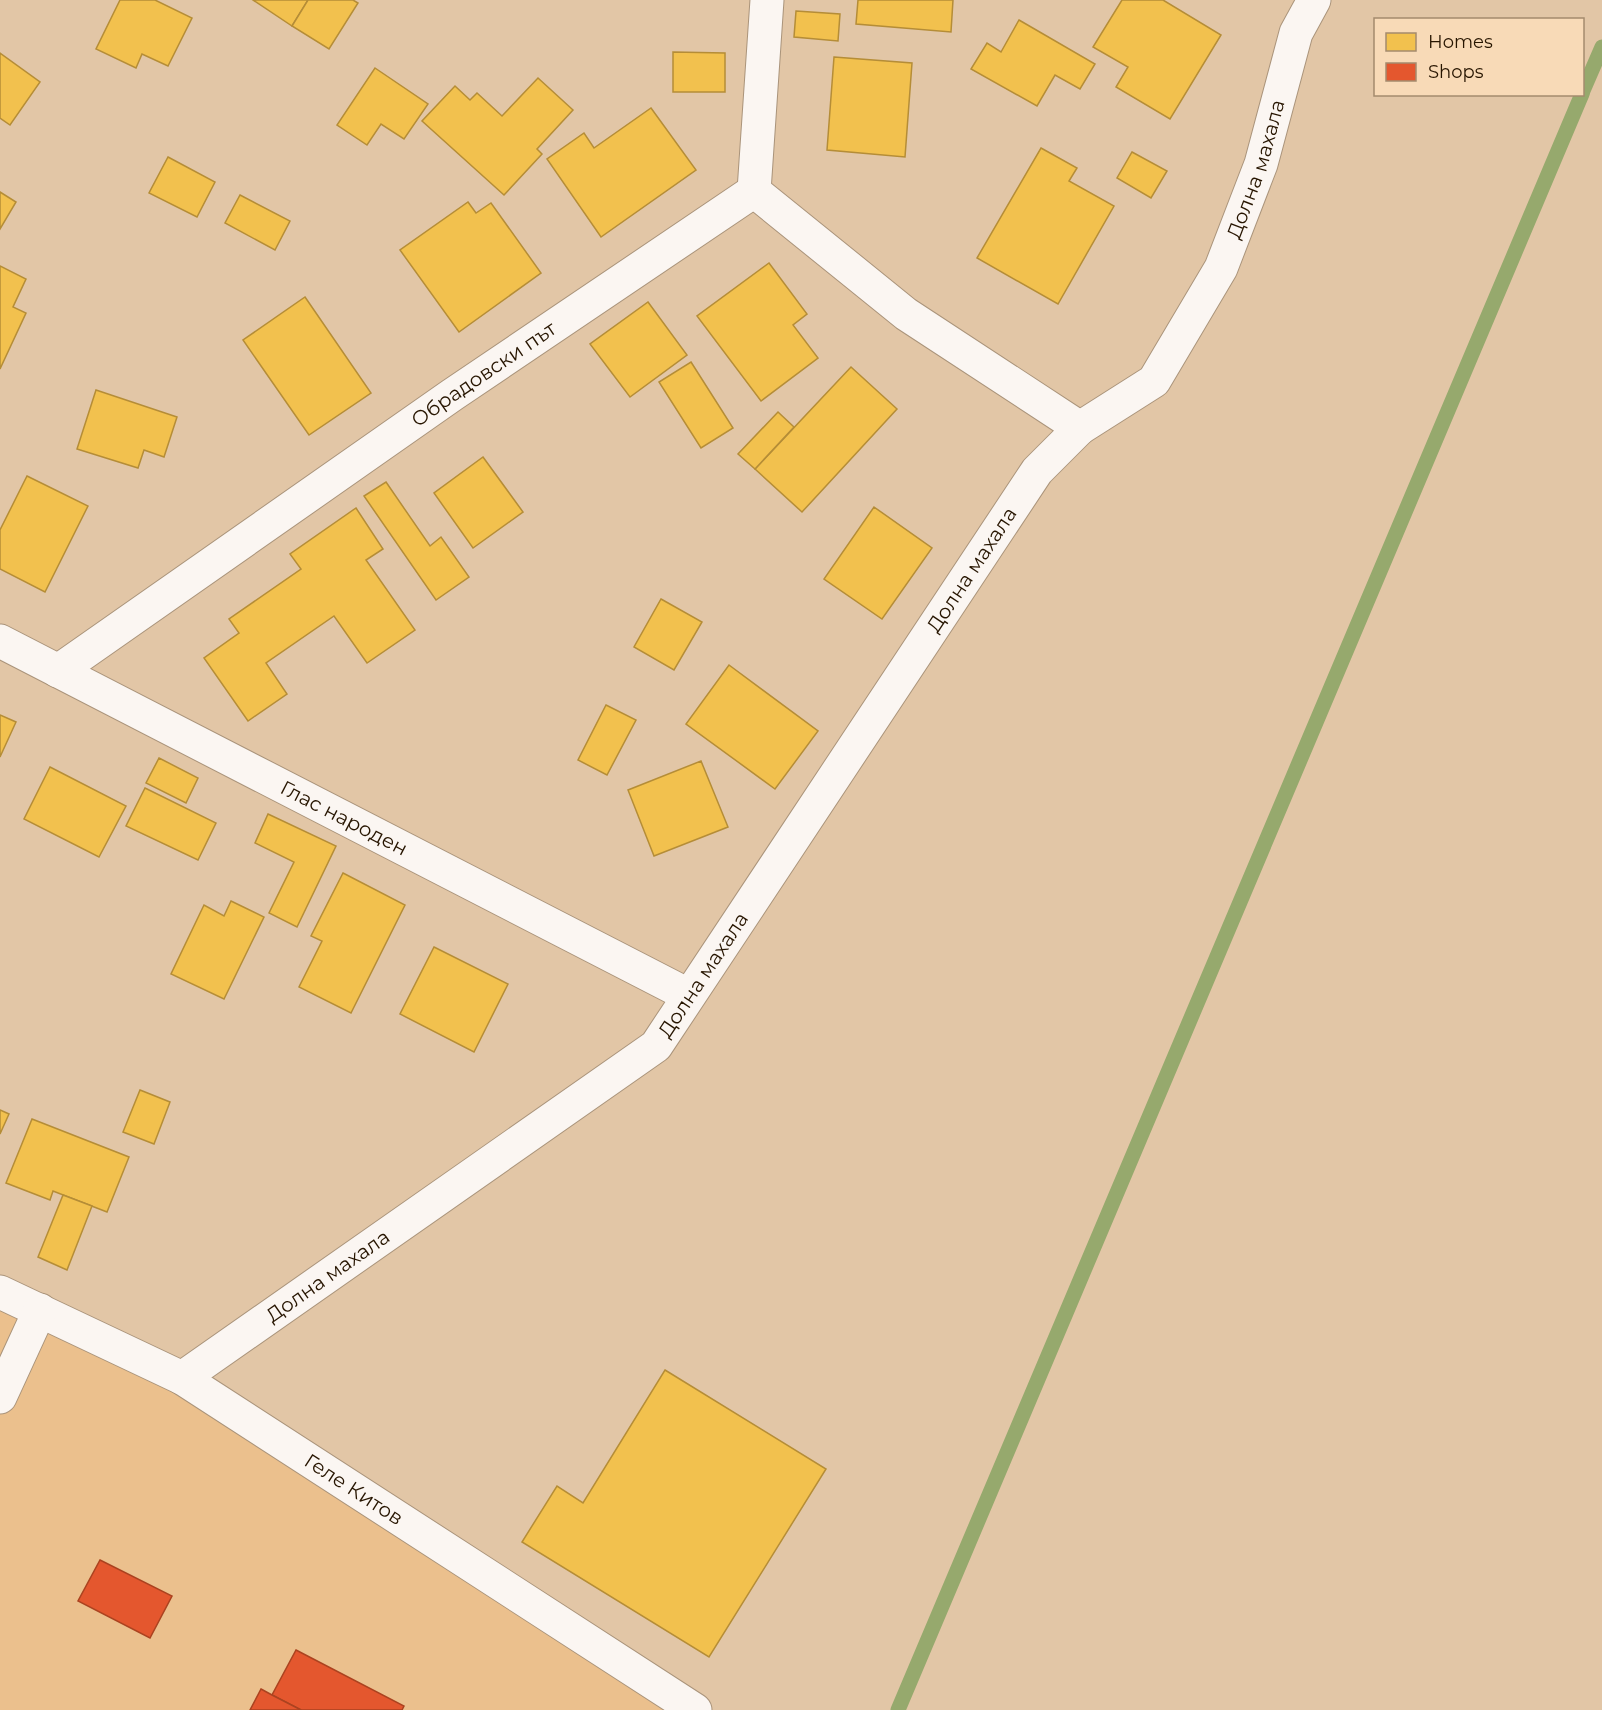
<svg xmlns="http://www.w3.org/2000/svg" width="1602" height="1710" font-family="Montserrat,sans-serif">
  <rect width="100%" height="100%" fill="#e2c6a6"/>
  <path fill="#ebc08d" d="M0,1292L182,1378L695,1710H0Z"/>
  <g fill="#f2c14e" stroke="#b58d37" stroke-width="1.5">
    <path d="M120,0H155L192,18L168,66L142,54L136,68L96,49Z"/>
    <path d="M253,0H308L292,26Z"/>
    <path d="M308,0H353L358,3L329,49L292,26Z"/>
    <path d="M858,0H953L951,32L856,24Z"/>
    <path d="M1122,0H1163L1221,35L1170,119L1116,87L1128,67L1093,47Z"/>
    <path d="M796,11L840,14L838,41L794,37Z"/>
    <path d="M1019,20L1095,64L1080,89L1055,75L1037,106L971,69L987,43L1001,52Z"/>
    <path d="M673,52L725,53V92H673Z"/>
    <path d="M0,53L40,82L10,125L0,118Z"/>
    <path d="M834,57L912,63L905,157L827,150Z"/>
    <path d="M375,68L428,104L404,139L381,124L367,145L337,125Z"/>
    <path d="M538,78L573,110L537,149L542,154L504,195L422,121L455,86L470,100L477,93L502,116Z"/>
    <path d="M651,108L696,170L601,237L547,159L584,133L594,148Z"/>
    <path d="M1041,148L1077,168L1069,181L1114,206L1058,304L977,258Z"/>
    <path d="M1132,152L1167,171L1151,198L1117,178Z"/>
    <path d="M168,157L215,182L197,217L149,193Z"/>
    <path d="M0,192L16,202L0,229Z"/>
    <path d="M240,195L290,221L275,250L225,223Z"/>
    <path d="M468,202L476,213L491,203L541,273L459,332L400,250Z"/>
    <path d="M769,263L807,314L793,325L818,358L761,401L697,316Z"/>
    <path d="M0,266L26,279L13,307L26,313L0,369Z"/>
    <path d="M305,297L371,393L309,435L243,340Z"/>
    <path d="M648,302L687,355L630,397L590,344Z"/>
    <path d="M691,362L733,428L701,448L659,382Z"/>
    <path d="M851,367L897,409L802,512L755,469Z"/>
    <path d="M96,390L177,417L164,457L144,450L138,468L77,449Z"/>
    <path d="M778,412L794,427L755,469L738,454Z"/>
    <path d="M483,457L523,512L473,548L434,493Z"/>
    <path d="M27,476L88,506L45,592L0,569V530Z"/>
    <path d="M386,482L430,546L441,537L469,577L436,600L364,496Z"/>
    <path d="M874,507L932,548L882,619L824,579Z"/>
    <path d="M356,508L383,549L366,560L415,630L367,663L334,616L266,663L287,694L248,721L204,658L239,633L229,619L301,569L290,554Z"/>
    <path d="M661,599L702,622L674,670L634,647Z"/>
    <path d="M729,665L818,731L775,789L686,724Z"/>
    <path d="M606,705L636,720L607,775L578,760Z"/>
    <path d="M0,715L16,722L0,757Z"/>
    <path d="M159,758L198,778L186,803L146,783Z"/>
    <path d="M701,761L728,827L654,856L628,790Z"/>
    <path d="M50,767L126,806L99,857L24,819Z"/>
    <path d="M145,788L216,823L198,860L126,826Z"/>
    <path d="M268,814L336,846L297,927L269,913L294,862L255,843Z"/>
    <path d="M343,873L405,905L351,1013L299,987L322,941L311,936Z"/>
    <path d="M231,901L264,917L224,999L171,974L204,905L224,916Z"/>
    <path d="M434,947L508,984L474,1052L400,1014Z"/>
    <path d="M140,1090L170,1102L154,1144L123,1132Z"/>
    <path d="M0,1110L9,1114L0,1134Z"/>
    <path d="M32,1119L129,1157L107,1212L53,1191L50,1200L6,1183Z"/>
    <path d="M63,1195L92,1206L67,1270L38,1257Z"/>
    <path d="M665,1370L826,1469L709,1657L522,1542L557,1486L583,1503Z"/>
  </g>
  <g fill="#e4572e" stroke="#ab4320" stroke-width="1.5">
    <path d="M100,1560L172,1596L150,1638L78,1601Z"/>
    <path d="M296,1650L404,1706L402,1710H301L272,1695Z"/>
    <path d="M261,1689L272,1695L301,1710H250Z"/>
  </g>
  <g fill="none" stroke-linecap="round" stroke-linejoin="round">
    <g stroke="#96a96d" stroke-width="15">
      <path d="M1582,93L1602,47"/>
      <path d="M898,1710L1582,94"/>
    </g>
    <defs>
      <g id="minor">
        <path d="M754,191L767,0"/>
        <path id="s1" d="M1080,428L1154,381L1221,268L1261,164L1296,33L1314,0"/>
        <path id="s2" d="M0,641L688,995"/>
        <path id="s3" d="M58,671L452,395L754,191"/>
        <path id="s4" d="M0,1292L182,1378L695,1710"/>
        <path id="s5" d="M182,1378L656,1046L1037,471L1080,428L906,314L754,191"/>
        <path d="M0,1397L40,1310"/>
      </g>
    </defs>
    <use href="#minor" stroke="#aa947b" stroke-width="35"/>
    <use href="#minor" stroke="#fbf6f2" stroke-width="33"/>
  </g>
  <g text-anchor="middle" stroke-width="6" stroke-linejoin="round" paint-order="stroke">
    <g font-size="20" fill="#271500" stroke="#f8dab7">
      <text dy="7" stroke="none"><textPath href="#s1" startOffset="324">Долна махала</textPath></text>
      <text dy="7" stroke="none"><textPath href="#s3" startOffset="519">Обрадовски път</textPath></text>
      <text dy="7" stroke="none"><textPath href="#s5" startOffset="1150">Долна махала</textPath></text>
      <text dy="7" stroke="none"><textPath href="#s2" startOffset="387">Глас народен</textPath></text>
      <text dy="7" stroke="none"><textPath href="#s5" startOffset="664">Долна махала</textPath></text>
      <text dy="7" stroke="none"><textPath href="#s5" startOffset="178">Долна махала</textPath></text>
      <text dy="7" stroke="none"><textPath href="#s4" startOffset="406">Геле Китов</textPath></text>
    </g>
  </g>
  <rect x="1374" y="18" width="210" height="78" fill="#f8dab7" stroke="#a48b6e" stroke-width="1.5"/>
  <rect x="1386" y="33" width="30" height="18" fill="#f2c14e" stroke="#a48b6e" stroke-width="1.5"/>
  <text x="1428" y="48" font-size="18" fill="#271500">Homes</text>
  <rect x="1386" y="63" width="30" height="18" fill="#e4572e" stroke="#a48b6e" stroke-width="1.5"/>
  <text x="1428" y="78" font-size="18" fill="#271500">Shops</text>
</svg>
